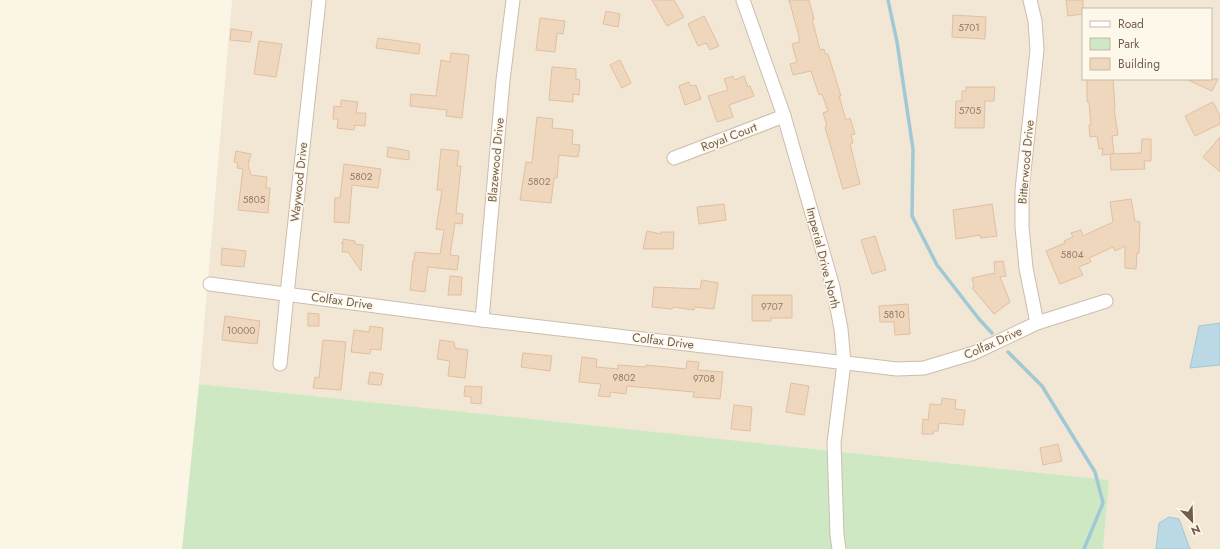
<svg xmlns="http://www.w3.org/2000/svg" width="1220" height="549" font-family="Jost,sans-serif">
  <rect width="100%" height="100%" fill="#fbf5e5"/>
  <path fill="#f2e7d4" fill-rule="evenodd" d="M232,0H1220V549H1103L1108,480L199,384ZM1083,9H1211V79H1083Z"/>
  <path fill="#cfe8c4" d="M199,384L1109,480L1103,549H182Z"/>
  <g fill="#bbd9e4" stroke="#a1c8d5">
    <path d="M1220,323V365L1190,368L1199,326Z"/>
    <path d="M1169,517L1179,519L1190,549H1156L1159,523Z"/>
  </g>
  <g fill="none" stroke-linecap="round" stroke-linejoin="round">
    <g stroke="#a1c8d5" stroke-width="3.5">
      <path d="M888,0L897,42L913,149L912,216L937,265L979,319L992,333"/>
      <path d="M1008,352L1042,386L1095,472L1103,503L1084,549"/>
    </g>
  </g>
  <g fill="#efd7be" stroke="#e1bf9f">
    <path d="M652,0H674L684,17L667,26Z"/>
    <path d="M789,0H809L814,19H812L820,50L824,49L825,54H828L841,96H839L846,120L850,118L855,134L851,135L853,143L850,144L860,184L843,189L825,127L827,126L823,113L828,111L822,94L819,95L811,71L793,75L790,64L797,62L792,44L799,42V36Z"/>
    <path d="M1066,0H1083V14L1068,16Z"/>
    <path d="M606,11L620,14L618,27L603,24Z"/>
    <path d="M953,15L986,17L985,39L952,37Z"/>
    <path d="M704,16L719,46L710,50L706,43L698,46L688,24Z"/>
    <path d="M540,18L565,21L563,34L557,33L555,52L536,50Z"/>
    <path d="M231,29L252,32L250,42L230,40Z"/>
    <path d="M378,38L420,44L419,54L376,48Z"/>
    <path d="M259,41L282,44L276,77L254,74Z"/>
    <path d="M451,53L469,55L462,118L446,116L447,110L410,106L411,94L436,96L441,60L450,62Z"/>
    <path d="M620,60L631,83L622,88L610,65Z"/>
    <path d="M552,67L576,69V79L580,80L579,95L573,94V102L549,100Z"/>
    <path d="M733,76L735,80L744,76L748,87L750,86L754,96L729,105L733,117L717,122L708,96L728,90L724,79Z"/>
    <path d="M1087,79H1113L1115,109H1114L1118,135L1112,136L1114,154L1102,155L1103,148L1099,149L1097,136L1090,137L1089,125H1091L1089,102H1087Z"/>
    <path d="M1186,79H1218L1212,91Z"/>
    <path d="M689,82L691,86L696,85L701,99L685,105L679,86Z"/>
    <path d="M966,87H995L994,101H985L984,128H955L956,101H962V91H966Z"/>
    <path d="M341,100L358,102L356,113H366L365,126L355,125L354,130L337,128L338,119H333L334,106L341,107Z"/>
    <path d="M1213,102L1220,116V124L1195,136L1185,116Z"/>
    <path d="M537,117L553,119L552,128L573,130L572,144L580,145L578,157L559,155L557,178H554L551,203L520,200L526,162L532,163Z"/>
    <path d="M1220,137V172L1203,157Z"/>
    <path d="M1142,139H1151V161H1144L1145,169L1111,170L1110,154L1141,153Z"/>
    <path d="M388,147L409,151V160L387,157Z"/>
    <path d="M441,149L459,151L457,166H461L456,213L463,214L462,224L455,223L450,255L459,256L457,270L428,267L425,292L410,290L413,260L414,261L415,252L440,254L444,230L436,229L442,190H437Z"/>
    <path d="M236,151L251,154L248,165L251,175L267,177L266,188H270L268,213L238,210L243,169L237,168L238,163L234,162Z"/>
    <path d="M344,164L381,169L378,188L352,185L349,223L334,222L335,198H340Z"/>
    <path d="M1131,199L1135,221L1140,222L1139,253H1137L1136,269L1125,268V246L1115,251L1113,247L1089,258L1091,262L1079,267L1083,275L1060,284L1046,251L1065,243L1064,241L1073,237L1071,233L1081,230L1083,236L1113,222L1110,202Z"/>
    <path d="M724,204L726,220L699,224L697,207Z"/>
    <path d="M992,204L997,236L981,238L980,235L956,239L953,210Z"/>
    <path d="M647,231L661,234V232H674L673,249H643Z"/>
    <path d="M875,236L886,270L872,274L861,240Z"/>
    <path d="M343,239L355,241V244L363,245L361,271L348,252H342L343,245L341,243H343Z"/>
    <path d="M222,248L246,251L244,267L221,265Z"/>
    <path d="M1003,261L1006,276L1000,277L1010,302L994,314L972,288L974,287L972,278L995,273L994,262Z"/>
    <path d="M450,276L462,277L461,295H448Z"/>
    <path d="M702,280L718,283L714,309L695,307L694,310L673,307L672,309L652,307L654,287L700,289Z"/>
    <path d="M752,295H792V318H771V321H752Z"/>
    <path d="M908,304L910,334L895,335L894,322H880L879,306Z"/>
    <path d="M308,313L319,314V326H308Z"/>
    <path d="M225,316L260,321L257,344L222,340Z"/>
    <path d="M370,326L383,328L381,350L371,349L370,354L351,352L354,330L369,332Z"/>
    <path d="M323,340L346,342L341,390L313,388L315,377L319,378Z"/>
    <path d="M440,340L454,342L455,348L468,350L465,378L448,376L450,361L437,359Z"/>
    <path d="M523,353L552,356L550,371L521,367Z"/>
    <path d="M582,357L597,359L596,367L618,369V365L646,367V365L686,369L687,361L699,362L698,370L723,372L720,399L693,397L694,392L627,386L626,394L610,392V397L598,396L601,384L579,382Z"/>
    <path d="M370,372L383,374L381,385L368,384Z"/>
    <path d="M791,383L809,386L804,415L786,412Z"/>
    <path d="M465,386L482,387L481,404L471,403V397L464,396Z"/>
    <path d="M942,398L956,400L955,409L965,410L963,425L939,423L938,431H934L933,434H922L923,419L928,420L930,404L941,405Z"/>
    <path d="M734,405L752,407L750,431L731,429Z"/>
    <path d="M1058,444L1062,461L1043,465L1040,448Z"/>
  </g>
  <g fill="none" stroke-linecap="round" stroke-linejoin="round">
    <defs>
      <g id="minor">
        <path d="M743,0L784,116L833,287L841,329L844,363L834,443L837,535L839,549"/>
        <path d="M1030,0L1035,21L1037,50L1022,190V227L1026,268L1037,323"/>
        <path d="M674,158L784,116"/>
        <path d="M210,284L482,320L897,369L924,368L974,353L1037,323L1106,301"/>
        <path d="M482,320L503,80L513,0"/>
        <path d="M280,364L287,294L319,0"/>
      </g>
    </defs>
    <use href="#minor" stroke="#ccbdac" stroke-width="15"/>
    <use href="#minor" stroke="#fff" stroke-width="13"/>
  </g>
  <g text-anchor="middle" stroke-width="3" stroke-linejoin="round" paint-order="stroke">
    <g font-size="10" fill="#917c68">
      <text x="969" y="31">5701</text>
      <text x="970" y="114">5705</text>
      <text x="361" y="180">5802</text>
      <text x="539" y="185">5802</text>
      <text x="254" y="203">5805</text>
      <text x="1072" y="258">5804</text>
      <text x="772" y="310">9707</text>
      <text x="894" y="318">5810</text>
      <text x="241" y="334">10000</text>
      <text x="624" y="381">9802</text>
      <text x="704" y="382">9708</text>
    </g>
    <g font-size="12" fill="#725d4c" stroke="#fef8eb">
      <text transform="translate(729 137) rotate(-21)" y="4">Royal Court</text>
      <text transform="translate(496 160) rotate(-85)" y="4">Blazewood Drive</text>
      <text transform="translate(1026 162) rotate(-85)" y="4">Bitterwood Drive</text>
      <text transform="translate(299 182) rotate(-84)" y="4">Waywood Drive</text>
      <text transform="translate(823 258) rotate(76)" y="4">Imperial Drive North</text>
      <text transform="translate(342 301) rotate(8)" y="4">Colfax Drive</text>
      <text transform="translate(663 341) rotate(7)" y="4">Colfax Drive</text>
      <text transform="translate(993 343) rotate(-24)" y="4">Colfax Drive</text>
    </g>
  </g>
  <rect x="1082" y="8" width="130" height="72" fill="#fef8eb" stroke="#c6baab"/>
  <rect x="1090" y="21" width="20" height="6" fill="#ffffff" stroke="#c6baab"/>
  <text x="1118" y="28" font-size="12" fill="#725d4c">Road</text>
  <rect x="1090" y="38" width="20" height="12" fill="#cfe8c4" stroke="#c6baab"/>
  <text x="1118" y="48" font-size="12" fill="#725d4c">Park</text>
  <rect x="1090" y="58" width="20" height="12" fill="#efd7be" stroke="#c6baab"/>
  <text x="1118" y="68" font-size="12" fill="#725d4c">Building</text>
  <g transform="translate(1192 521) rotate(157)" stroke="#fef8eb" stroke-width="3" paint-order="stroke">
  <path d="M0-3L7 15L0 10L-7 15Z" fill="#725d4c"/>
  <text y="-6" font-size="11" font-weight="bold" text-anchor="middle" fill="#725d4c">N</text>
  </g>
</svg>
